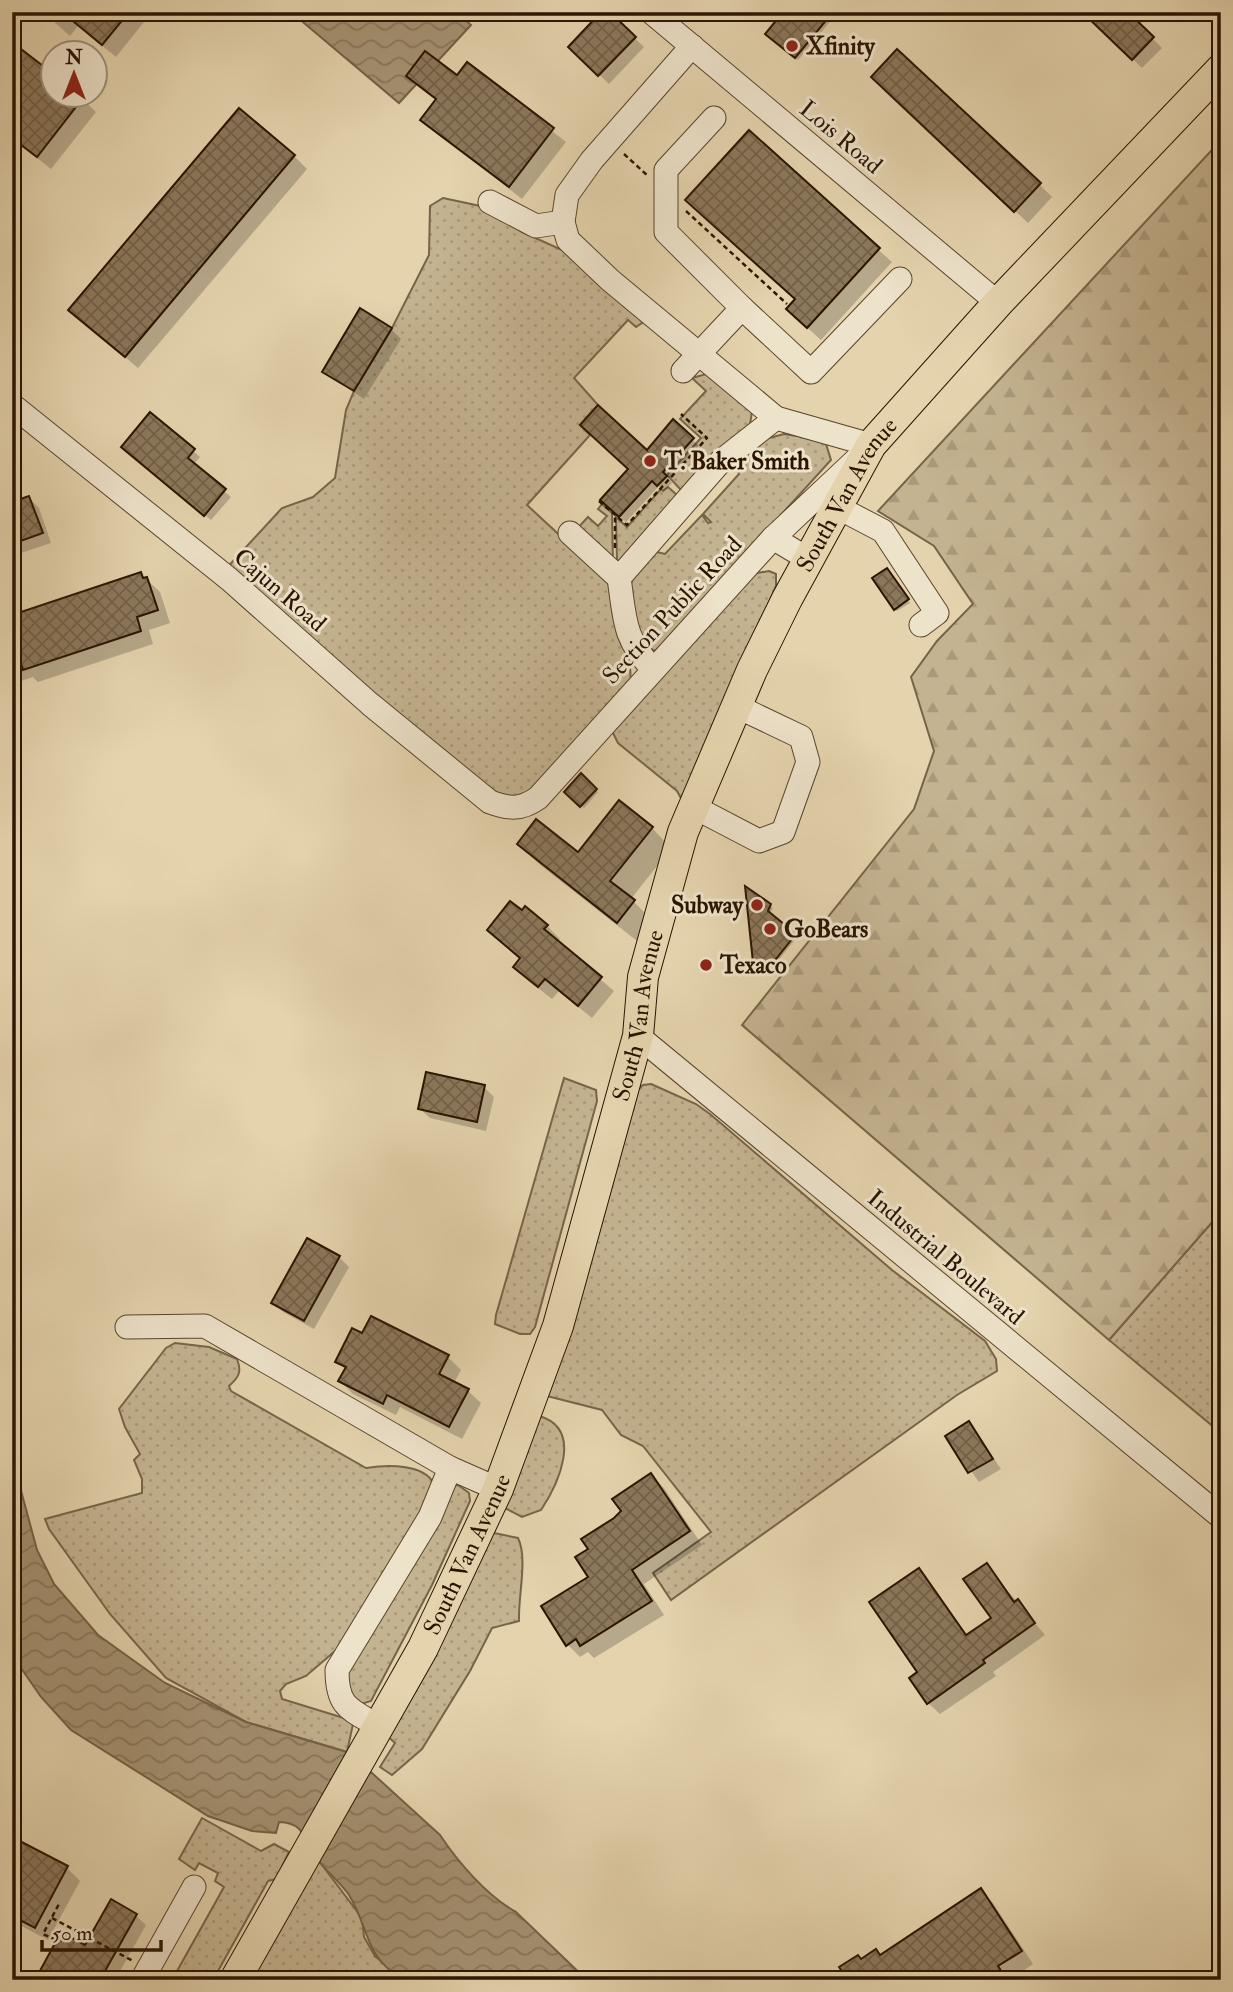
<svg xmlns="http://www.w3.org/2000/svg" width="1233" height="1992" font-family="'IM FELL Double Pica',serif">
  <defs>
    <pattern id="grass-dots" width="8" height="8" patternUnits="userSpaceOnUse" patternTransform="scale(1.75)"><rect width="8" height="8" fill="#c4b390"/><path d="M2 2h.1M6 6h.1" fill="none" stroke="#a9997a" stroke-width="1.8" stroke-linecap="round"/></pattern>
    <pattern id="forest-firs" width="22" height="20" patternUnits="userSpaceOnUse" patternTransform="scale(1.75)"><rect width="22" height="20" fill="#c4b390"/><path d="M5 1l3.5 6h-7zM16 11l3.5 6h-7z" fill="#a9997a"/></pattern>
    <pattern id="water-waves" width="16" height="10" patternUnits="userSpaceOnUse" patternTransform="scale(1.75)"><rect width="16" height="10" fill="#a59272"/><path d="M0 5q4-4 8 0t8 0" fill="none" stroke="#87765b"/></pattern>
    <pattern id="building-cross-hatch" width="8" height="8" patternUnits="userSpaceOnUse" patternTransform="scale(1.75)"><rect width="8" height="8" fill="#8b775a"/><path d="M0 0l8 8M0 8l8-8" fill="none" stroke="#726048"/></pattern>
  </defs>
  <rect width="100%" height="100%" fill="#e4d3ad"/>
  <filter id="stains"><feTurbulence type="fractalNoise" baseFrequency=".00286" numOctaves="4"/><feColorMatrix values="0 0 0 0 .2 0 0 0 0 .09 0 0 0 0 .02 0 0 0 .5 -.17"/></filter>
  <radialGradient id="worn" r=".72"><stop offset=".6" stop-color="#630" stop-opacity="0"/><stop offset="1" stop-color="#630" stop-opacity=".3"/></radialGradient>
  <g fill="url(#grass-dots)" stroke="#776448" stroke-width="2">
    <path d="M443,198L485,207L522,232L569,253L641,315L642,323L636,327L628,320L574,378L598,405L580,425L590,435L527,505L608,580L630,666L631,683L530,793L504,799L224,571L282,508L313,497L335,478L346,410L354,391L392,328L429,255L430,206Z"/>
    <path d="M706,374L752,411L750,425L682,491L667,475L701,438L680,419L706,391L692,378Z"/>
    <path d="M784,434L817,439L826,444L831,460L675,631L655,651C632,640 624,597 634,575C637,566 643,558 648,550L665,554L702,515L708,523L711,522L703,514L739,474L734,458L769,438Z"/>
    <path d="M668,487L677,495C666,507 625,559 617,562L616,517L627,527L661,489L663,491Z"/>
    <path d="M602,504L612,513L613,562L576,530L588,517L598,526L607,516L598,509Z"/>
    <path d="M769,571L776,574V586L682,800L677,791L618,743L611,729L741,586L757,573Z"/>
    <path d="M564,1078L596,1090L597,1101L535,1327L530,1334H520L495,1324L496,1315Z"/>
    <path d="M651,1084L696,1104L710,1114L892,1270L985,1341L996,1359L997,1371L957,1395L671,1600L653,1573L711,1532L643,1446L621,1435L602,1410L547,1396L634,1093L643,1085Z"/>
    <path d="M1221,1212V1433L1109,1340Z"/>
    <path d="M175,1343L209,1347L237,1359C242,1372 239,1377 229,1386L231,1391L366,1468C386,1465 424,1463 434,1484L433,1491L349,1639L306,1676L286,1684L280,1691L282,1699L347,1719L353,1724L347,1752L246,1722L166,1678L110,1614L49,1529L45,1519L142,1493V1479L134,1460L140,1454L125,1427L119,1409L166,1348Z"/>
    <path d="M539,1416C585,1429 557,1486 541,1510L522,1517L503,1507Z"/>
    <path d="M458,1485L469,1493L470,1501L432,1585L371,1701L361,1704L350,1701L346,1666L453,1486Z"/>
    <path d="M494,1533L518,1538C528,1558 518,1596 519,1621L492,1628L470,1671L422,1749L392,1775L380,1767L395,1743L384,1733L486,1536Z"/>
    <path d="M202,1818L261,1851L274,1844L289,1852L276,1879L268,1881L213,1980H172L224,1887L215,1881L218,1873L199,1863L195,1870L179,1859Z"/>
    <path d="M316,1857L362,1918L364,1937L375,1956L403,1980H244Z"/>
  </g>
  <path fill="url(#forest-firs)" stroke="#776448" stroke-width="2" d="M1221,140V1212L1109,1340L742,1025L914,809L934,751L911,677L937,641L973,604L934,546L878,511Z"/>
  <g fill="url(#water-waves)" stroke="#746044" stroke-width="2">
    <path d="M291,12H456L471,25L399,103Z"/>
    <path d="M12,1439L16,1472L37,1550L54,1584L98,1635L165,1683L246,1722L350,1753L440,1835C458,1862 487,1896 516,1912L587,1980C563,1980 411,1984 401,1978C364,1956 369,1927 349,1895C340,1882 327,1872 317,1859C305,1842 305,1822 279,1822L276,1833L252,1831L208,1816L71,1730L41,1697L12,1655Z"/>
  </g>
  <g fill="#0003">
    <path d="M152,12L116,57L78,26L70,36L44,13Z"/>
    <path d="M607,12L644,47L609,84L570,47Z"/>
    <path d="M785,12H838L798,60L767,34Z"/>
    <path d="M1094,12H1151L1139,25L1162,48L1142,68L1089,17Z"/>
    <path d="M12,44L52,76V94H77L96,112L51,169L12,138Z"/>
    <path d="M467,64L566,142L522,199L422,120L437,100L409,76L457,78Z"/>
    <path d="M886,90L1039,184L1052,197L1028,223Z"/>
    <path d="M749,132L892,262L821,340L801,322Z"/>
    <path d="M294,156L307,169L138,368L84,322Z"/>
    <path d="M391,329L401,339L364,399L324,372Z"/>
    <path d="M150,414L200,457L193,465L231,497L211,520L129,453Z"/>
    <path d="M673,422L699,446L668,479L672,483L664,491L659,486L626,522L602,500Z"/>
    <path d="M29,498L39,508L51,543L12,556V504Z"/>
    <path d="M890,572L910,603L897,611L895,609Z"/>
    <path d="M141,574L160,592L170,623L149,630L153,644L38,682L33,677L18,682L12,677V617Z"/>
    <path d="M581,776L598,792L584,808L566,792Z"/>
    <path d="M652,828L671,848L631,899L653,921L637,941L539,864L519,844L578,855Z"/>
    <path d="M747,890L770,906L773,908L769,914L797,937L770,971L758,973Z"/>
    <path d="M547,926L560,939L557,942L614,991L592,1018L559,991L552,999L528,980L515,967L522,959L489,930Z"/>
    <path d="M484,1087L494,1097L486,1131L430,1118L420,1109Z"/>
    <path d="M339,1257L349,1267L314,1329L283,1312L274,1303Z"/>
    <path d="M363,1335L448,1357L461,1370L454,1383L467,1390L481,1403L462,1439L400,1407L396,1415L353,1394L340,1381L346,1370L337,1361Z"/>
    <path d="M969,1423L1001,1469L979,1482L947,1437Z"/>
    <path d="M651,1475L664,1488L702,1545L644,1584L664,1615L594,1658L588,1652L580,1657L567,1644L590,1578V1549Z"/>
    <path d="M986,1565L1045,1635L993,1672L996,1676L940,1714L928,1703L920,1672L919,1570L968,1636L993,1618Z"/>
    <path d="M12,1839L67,1868L80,1881L48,1940L12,1921Z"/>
    <path d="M980,1890L993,1903L1033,1964L1010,1980H850L862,1960L881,1956Z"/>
    <path d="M136,1916L146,1925L115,1980H39Z"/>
  </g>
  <g fill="url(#building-cross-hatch)" stroke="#2a1400" stroke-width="2">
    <path d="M62,12H129L102,45Z"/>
    <path d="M601,12H610L636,37L598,76L568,47Z"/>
    <path d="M783,12H833L795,58L765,34Z"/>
    <path d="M1082,12H1128L1154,37L1132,60Z"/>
    <path d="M12,42L52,73V94H86L37,157L12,138Z"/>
    <path d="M897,49L1041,183L1014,212L871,77Z"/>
    <path d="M425,51L457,75L467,62L554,128L509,187L420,120L436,99L406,76Z"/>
    <path d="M239,108L295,155L125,357L68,310Z"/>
    <path d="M749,130L880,248L807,328L786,309L795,299L685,200Z"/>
    <path d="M360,308L392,328L354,391L322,372Z"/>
    <path d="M598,405L647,450L673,419L694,438L663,472L667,476L657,486L652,481L619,517L600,500L628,469L580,425Z"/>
    <path d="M150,412L195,449L188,458L226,489L204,516L121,447Z"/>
    <path d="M29,496L43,533L12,544V502Z"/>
    <path d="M887,568L909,599L894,610L872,578Z"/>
    <path d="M141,572L143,578L147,577L158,610L137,617L141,631L23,670L21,664L12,667V615Z"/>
    <path d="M581,773L597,789L580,807L564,792Z"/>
    <path d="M619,800L653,827L610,881L635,900L617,923L517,844L536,819L578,852Z"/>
    <path d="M745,886L771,904L768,911L796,934L768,969L754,972Z"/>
    <path d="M510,901L522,910L525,906L548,925L544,929L602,977L578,1006L545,979L538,987L513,967L520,958L487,930Z"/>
    <path d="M426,1072L485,1085L477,1122L418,1109Z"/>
    <path d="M307,1238L340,1256L304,1321L271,1303Z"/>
    <path d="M371,1316L449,1355L439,1374L469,1389L449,1427L387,1395L383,1404L338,1381L346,1367L335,1362L352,1328L362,1333Z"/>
    <path d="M969,1421L993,1459L968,1473L945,1436Z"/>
    <path d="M651,1473L690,1531L632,1570L652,1601L580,1646L576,1639L566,1646L541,1606L588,1577L575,1557L588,1549L581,1539L614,1518L621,1511L612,1499Z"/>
    <path d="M987,1563L1014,1602L1018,1599L1035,1623L983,1660L985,1663L927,1704L909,1678L917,1672L869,1602L919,1568L966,1635L991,1618L963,1579Z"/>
    <path d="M12,1837L68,1866L35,1928L12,1916Z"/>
    <path d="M981,1888L1022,1951L998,1966L1007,1980H848L839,1967L858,1955L861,1959L876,1949L880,1955Z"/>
    <path d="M111,1899L137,1914L100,1980H35L61,1932L85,1945Z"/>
  </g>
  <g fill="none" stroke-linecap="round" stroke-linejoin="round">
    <defs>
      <g id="minor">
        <path d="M651,12L998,303"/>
        <path d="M692,46L592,160L567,195L563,222L568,240L610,280L776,418L871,445"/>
        <path d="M714,118L666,170V232L742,308"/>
        <path d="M490,202L536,226L563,222"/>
        <path d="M683,371L742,308L811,372L900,279"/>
        <path d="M12,405L229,579L370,704L490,802C509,809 521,810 538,798L773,538L857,459"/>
        <path d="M839,508L883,531L937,613L921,625"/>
        <path d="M570,533L619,578"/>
        <path d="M773,538L808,559"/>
        <path d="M653,669C623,639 625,618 619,578L721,461L776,418"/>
        <path d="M692,806L759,841L783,832L808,762L801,737L736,706"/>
        <path d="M638,1036L1221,1517"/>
        <path d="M127,1327L205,1326L450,1468"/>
        <path d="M378,1726C349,1709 337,1707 337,1670L430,1517L450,1468L498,1489"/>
        <path d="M142,1980L194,1887"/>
      </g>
      <g id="major">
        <path id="s1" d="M235,1980L423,1648L498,1489L558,1326L638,1036L643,977L683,832L752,670L787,599L871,445L998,303L1221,69"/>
      </g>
    </defs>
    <use href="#minor" stroke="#58442b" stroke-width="25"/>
    <use href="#major" stroke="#2a1400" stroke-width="32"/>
    <g stroke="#2a1400" stroke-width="2.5" stroke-dasharray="5 3.5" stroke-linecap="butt">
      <path d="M624,154L648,176"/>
      <path d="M686,211L787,304"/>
      <path d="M599,501L627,525L707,438L681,414"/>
      <path d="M615,548V517"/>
      <path d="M52,1918L133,1961"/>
      <path d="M56,1940L43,1934L59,1904"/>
    </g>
    <use href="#minor" stroke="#ede2ca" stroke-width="23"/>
    <use href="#major" stroke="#e4d3ad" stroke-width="30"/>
  </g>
  <g fill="#8f2418" stroke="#ede2ca" stroke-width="2.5">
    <circle cx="792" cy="46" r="7"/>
    <circle cx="650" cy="461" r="7"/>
    <circle cx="757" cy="905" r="7"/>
    <circle cx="770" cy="929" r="7"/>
    <circle cx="706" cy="965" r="7"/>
  </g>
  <g text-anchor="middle" stroke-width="6" stroke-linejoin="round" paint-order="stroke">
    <g font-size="24" font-weight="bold" fill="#2a1400" stroke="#ede2ca" text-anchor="start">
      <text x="806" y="54">Xfinity</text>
      <text x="664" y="469">T. Baker Smith</text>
      <text x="743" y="913" text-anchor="end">Subway</text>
      <text x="784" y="937">GoBears</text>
      <text x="720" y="973">Texaco</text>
    </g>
    <g font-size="24" fill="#2a1400" stroke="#ede2ca">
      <text transform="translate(841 137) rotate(40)" y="8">Lois Road</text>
      <text dy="8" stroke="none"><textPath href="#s1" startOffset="1617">South Van Avenue</textPath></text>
      <text transform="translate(280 590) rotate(41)" y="8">Cajun Road</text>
      <text transform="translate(672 610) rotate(-47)" y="8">Section Public Road</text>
      <text dy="8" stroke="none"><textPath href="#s1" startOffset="1052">South Van Avenue</textPath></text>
      <text transform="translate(946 1257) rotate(40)" y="8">Industrial Boulevard</text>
      <text dy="8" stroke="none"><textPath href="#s1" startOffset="485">South Van Avenue</textPath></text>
    </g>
  </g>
  <rect width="1233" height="1992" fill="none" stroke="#e4d3ad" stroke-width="42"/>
  <rect x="14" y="14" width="1205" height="1964" fill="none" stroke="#2a1400" stroke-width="3.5"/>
  <rect x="21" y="21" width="1191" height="1950" fill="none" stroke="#2a1400" stroke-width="2"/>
  <g transform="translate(74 74)"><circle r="33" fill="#ede2ca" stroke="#9f9079" stroke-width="2"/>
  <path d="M0-5L12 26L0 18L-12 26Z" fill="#8f2418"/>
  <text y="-10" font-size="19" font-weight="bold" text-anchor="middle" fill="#2a1400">N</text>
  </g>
  <path d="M42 1940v10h119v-10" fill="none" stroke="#2a1400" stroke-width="3.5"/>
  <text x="52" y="1940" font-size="21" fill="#2a1400" stroke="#ede2ca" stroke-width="5" paint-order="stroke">50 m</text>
  <rect width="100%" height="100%" filter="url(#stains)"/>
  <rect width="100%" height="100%" fill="url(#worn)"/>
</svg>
